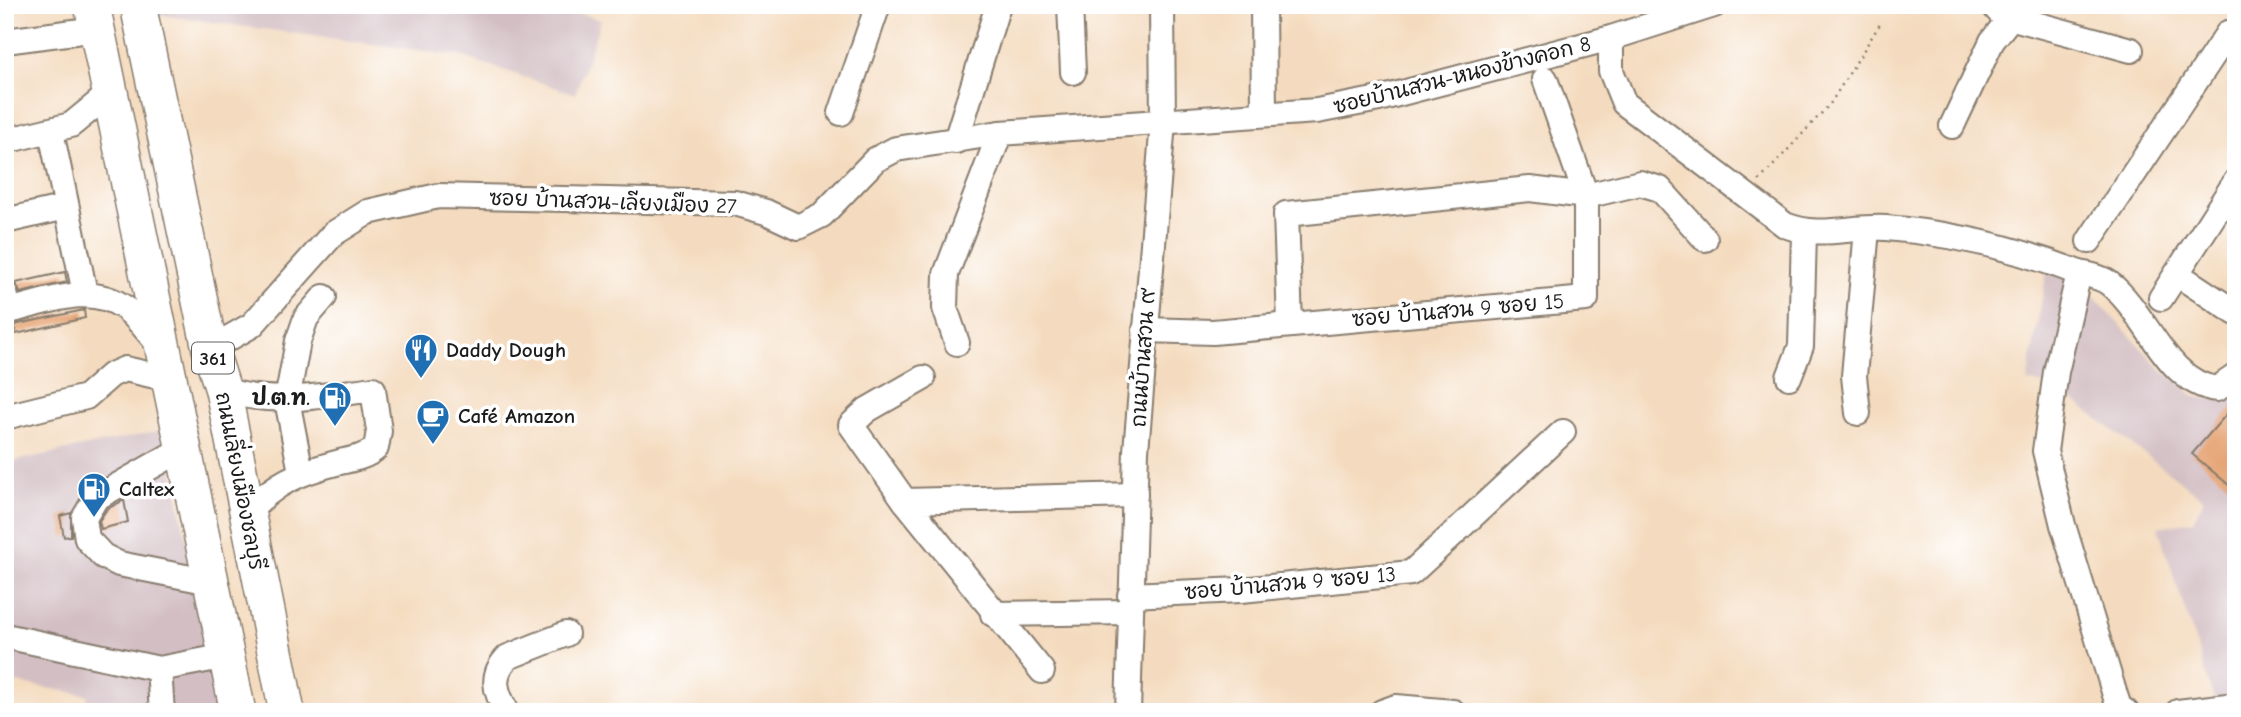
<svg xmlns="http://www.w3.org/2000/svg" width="2241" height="717" font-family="'Comic Neue','Playpen Sans Thai',sans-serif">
  <rect width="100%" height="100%" fill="#fff"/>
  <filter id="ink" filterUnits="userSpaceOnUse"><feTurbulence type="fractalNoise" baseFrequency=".0143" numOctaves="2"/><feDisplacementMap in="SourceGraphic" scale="14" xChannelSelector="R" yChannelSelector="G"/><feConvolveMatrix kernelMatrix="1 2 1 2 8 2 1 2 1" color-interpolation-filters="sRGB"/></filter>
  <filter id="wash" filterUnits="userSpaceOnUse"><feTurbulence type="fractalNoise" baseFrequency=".00686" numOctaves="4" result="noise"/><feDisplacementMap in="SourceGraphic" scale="28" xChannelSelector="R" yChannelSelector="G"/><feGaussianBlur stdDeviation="1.57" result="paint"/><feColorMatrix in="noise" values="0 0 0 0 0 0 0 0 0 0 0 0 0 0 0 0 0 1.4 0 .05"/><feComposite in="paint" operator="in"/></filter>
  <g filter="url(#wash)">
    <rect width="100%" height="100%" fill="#f4dbbf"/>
    <g fill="#d2bec3">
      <path d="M151,5H554L601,20L575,94L461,56L153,14Z"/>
      <path d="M2047,271L2078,280L2159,367L2196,397L2211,399L2236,384V697L2214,699L2158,527L2193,521L2204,499L2053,385L2027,382Z"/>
      <path d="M164,430L222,712H85L88,695L5,681V463Z"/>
    </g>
    <g id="blocks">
      <g fill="#e49f6c">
        <path d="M65,272L67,282L20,293L16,283Z"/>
        <path d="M84,310L85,318L16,334L14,325Z"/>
        <path d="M2236,403V491L2192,454Z"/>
        <path d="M124,500L128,522L101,529L99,521L107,509Z"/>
        <path d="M71,513V536L64,537L60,516Z"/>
      </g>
    </g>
  </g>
  <g filter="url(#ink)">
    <use href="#blocks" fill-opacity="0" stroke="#887c6e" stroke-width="2"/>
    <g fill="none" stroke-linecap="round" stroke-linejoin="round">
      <defs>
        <g id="minor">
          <path d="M1070,5L1073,72"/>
          <path d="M1263,5L1264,114"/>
          <path d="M1993,5L2002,15L2131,50"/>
          <path d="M1611,38V71L1624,103L1785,225C1820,239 1850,226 1886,228C1952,233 2018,249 2079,273"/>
          <path d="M5,41L97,29"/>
          <path d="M841,113L878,5"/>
          <path d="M1952,126L1992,41L2011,17"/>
          <path d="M51,132L85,293"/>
          <path d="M5,141L71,125L110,93"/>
          <path d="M956,141L998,5"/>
          <path d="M5,221L66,207"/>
          <path d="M2089,241L2228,33L2236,32"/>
          <path d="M2177,274L2236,313"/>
          <path d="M5,293L9,311C47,302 90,282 125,308C139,319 150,335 162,348"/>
          <path d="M2161,298L2236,181"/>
          <path d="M1290,323L1286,214L1530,189L1586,196L1640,183L1660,189L1705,239"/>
          <path d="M1145,330L1213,332L1586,299V196L1545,79"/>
          <path d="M957,343L945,308L946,274L1000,133"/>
          <path d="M210,349L252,325L333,234L368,212L438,196L735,203L766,212L798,227L822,215L875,160L896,149L1000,133L1317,111L1379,99L1611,38L1714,5"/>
          <path d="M1789,377L1801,346L1804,233"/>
          <path d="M223,390C273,406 322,396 373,389L379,431L376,448C366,457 353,459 340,462C301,472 271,483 246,516"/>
          <path d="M1858,413L1854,376L1867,229"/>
          <path d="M5,417L86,397L111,375L125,369L169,379"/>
          <path d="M184,448L96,498L84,518L87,539L103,556L119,564L211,582"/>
          <path d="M301,472L287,400L298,341L306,318L324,297"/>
          <path d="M905,501L851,425L867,410L923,378"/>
          <path d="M1130,595L1241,590L1411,573L1563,432"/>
          <path d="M993,614L1130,612"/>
          <path d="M5,636L159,669L227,656"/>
          <path d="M159,669L162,712"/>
          <path d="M1042,671L905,501L1135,495"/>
          <path d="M507,712C495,692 490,675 508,657L566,634"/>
          <path d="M1128,712L1136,451L1163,122L1162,5"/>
          <path d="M1382,712L1396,707L1453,712"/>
          <path d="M2126,712L2119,707L2115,695L2063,525L2045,451L2056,372L2079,273C2089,275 2102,277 2110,284C2147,313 2166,383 2217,389L2236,376"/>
          <path d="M2178,712L2236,705"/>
        </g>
        <g id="highway">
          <path d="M92,5L238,712"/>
          <path d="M138,5L210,349L223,390L287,712"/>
        </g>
      </defs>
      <use href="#minor" stroke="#887c6e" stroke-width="28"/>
      <use href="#highway" stroke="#887c6e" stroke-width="38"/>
      <path stroke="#887c6e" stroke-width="2.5" stroke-dasharray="2 5" stroke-linecap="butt" d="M1759,181L1830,104L1880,24"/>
      <use href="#minor" stroke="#fff" stroke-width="24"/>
      <use href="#highway" stroke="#fff" stroke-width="35"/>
    </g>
  </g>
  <defs>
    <symbol id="restaurant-pin" viewBox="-11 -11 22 30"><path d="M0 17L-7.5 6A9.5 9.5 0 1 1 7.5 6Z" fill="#1f6fb2" stroke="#fff"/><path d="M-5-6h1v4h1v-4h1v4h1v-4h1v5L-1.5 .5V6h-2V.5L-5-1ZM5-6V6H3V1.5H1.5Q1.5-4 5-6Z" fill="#fff"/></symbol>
    <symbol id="fuel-pin" viewBox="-11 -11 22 30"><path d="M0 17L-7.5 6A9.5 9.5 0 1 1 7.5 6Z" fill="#1f6fb2" stroke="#fff"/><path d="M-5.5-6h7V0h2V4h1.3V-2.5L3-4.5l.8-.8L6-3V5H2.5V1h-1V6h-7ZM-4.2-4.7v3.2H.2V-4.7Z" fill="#fff"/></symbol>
    <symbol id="cafe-pin" viewBox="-11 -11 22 30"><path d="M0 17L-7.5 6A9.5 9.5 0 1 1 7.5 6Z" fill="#1f6fb2" stroke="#fff"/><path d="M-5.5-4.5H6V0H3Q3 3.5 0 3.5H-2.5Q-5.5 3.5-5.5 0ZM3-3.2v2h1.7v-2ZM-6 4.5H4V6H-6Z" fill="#fff"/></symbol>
  </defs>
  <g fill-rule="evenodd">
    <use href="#restaurant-pin" x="402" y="331" width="38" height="52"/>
    <use href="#fuel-pin" x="316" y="379" width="38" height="52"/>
    <use href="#cafe-pin" x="414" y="397" width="38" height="52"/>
    <use href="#fuel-pin" x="75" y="470" width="38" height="52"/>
  </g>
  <g text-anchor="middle" stroke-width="7" stroke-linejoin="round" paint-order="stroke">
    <rect fill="#fff" stroke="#606060" stroke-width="2" x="192" y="342.5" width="42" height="31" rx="5"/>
    <g font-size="19" font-weight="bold" fill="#1c1c1c">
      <text x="213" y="365">361</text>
    </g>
    <g font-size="21" fill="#1c1c1c" stroke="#fff">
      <text transform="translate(1462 75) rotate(-14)" y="7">ซอยบ้านสวน-หนองข้างคอก 8</text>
      <text transform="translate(613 202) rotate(2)" y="7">ซอย บ้านสวน-เลียงเมือง 27</text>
      <text transform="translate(1458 310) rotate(-5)" y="7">ซอย บ้านสวน 9 ซอย 15</text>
      <text transform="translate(1143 358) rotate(-86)" y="7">ถนนบ้านสวน ๙</text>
      <text transform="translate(240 481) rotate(79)" y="7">ถนนเลี่ยงเมืองชลบุรี</text>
      <text transform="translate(1290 583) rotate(-5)" y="7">ซอย บ้านสวน 9 ซอย 13</text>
    </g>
    <g font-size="21" font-weight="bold" fill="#1c1c1c" stroke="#fff" text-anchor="start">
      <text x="446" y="357">Daddy Dough</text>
      <text x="310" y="405" text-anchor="end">ป.ต.ท.</text>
      <text x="458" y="423">Café Amazon</text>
      <text x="119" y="496">Caltex</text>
    </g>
  </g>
  <rect width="2241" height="717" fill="none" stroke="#fff" stroke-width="28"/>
</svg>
